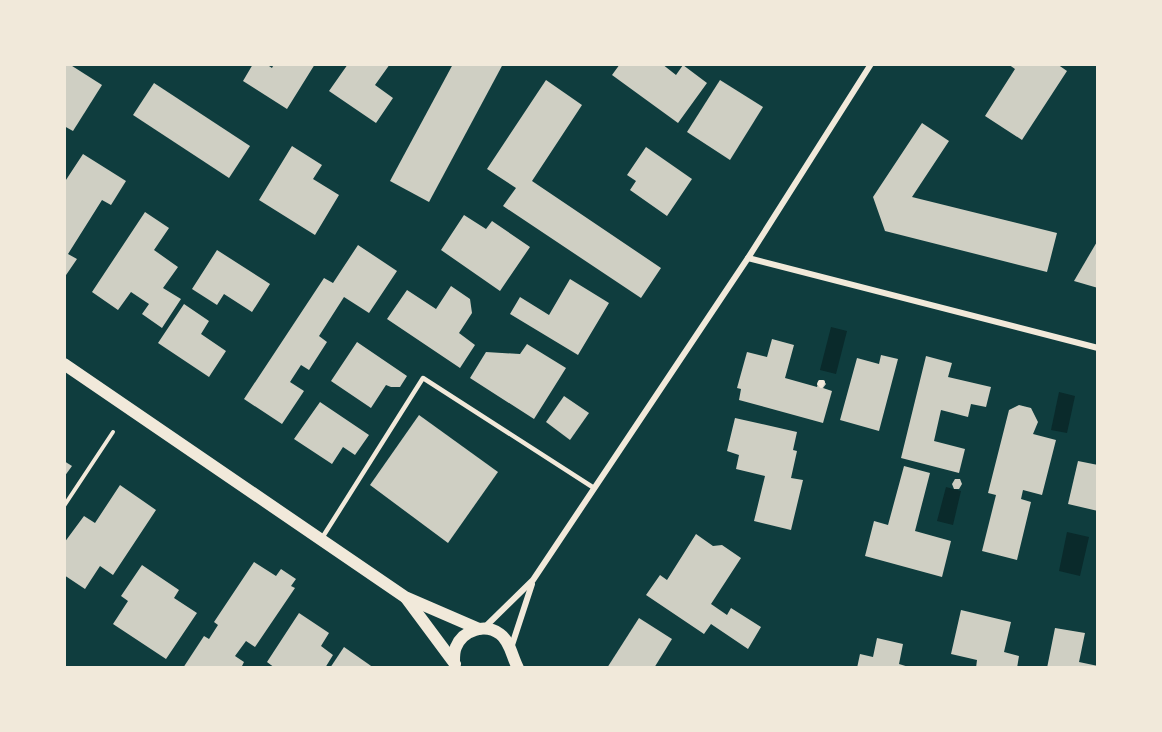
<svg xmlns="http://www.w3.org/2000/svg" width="1162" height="732" font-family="Helvetica,sans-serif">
  <rect width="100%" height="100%" fill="#0f3d3e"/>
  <g fill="#0a2a2b">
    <path d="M831,327L847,331L836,374L820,370Z"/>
    <path d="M1059,392L1075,396L1067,433L1051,430Z"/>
    <path d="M946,487L961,491L953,525L937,521Z"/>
    <path d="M1067,532L1089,537L1080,576L1059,571Z"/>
  </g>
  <g fill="#cfcfc3">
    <path d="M64,64H69L102,85L73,131L64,126Z"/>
    <path d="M253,64H266L272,68L274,64H315L287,109L243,81Z"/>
    <path d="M348,64H390L375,85L393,98L376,123L329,91Z"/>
    <path d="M453,64H503L429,202L390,181Z"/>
    <path d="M620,64H662L676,75L683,65L707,83L678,123L612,75Z"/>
    <path d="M1008,64H1057L1067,71L1022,140L985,116L1015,69Z"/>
    <path d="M546,80L582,105L532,181L661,268L641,298L503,206L516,188L487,169Z"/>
    <path d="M720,80L763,107L730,160L687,132Z"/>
    <path d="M154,83L250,146L229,178L133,115Z"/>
    <path d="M922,123L949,141L912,197L1057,233L1047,272L885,231L873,197Z"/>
    <path d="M292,146L322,165L313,179L339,195L315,235L259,200Z"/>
    <path d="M646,147L692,179L667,216L630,190L636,181L627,175Z"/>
    <path d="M83,154L126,181L111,205L102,200L68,254L77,259L64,278V183Z"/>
    <path d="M145,212L169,228L154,250L178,267L163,288L181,299L162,328L142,314L149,304L131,292L118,310L92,292Z"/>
    <path d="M464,215L486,229L492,221L530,247L500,291L441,250Z"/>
    <path d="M1098,240V288L1074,281Z"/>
    <path d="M358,245L397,271L369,313L344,297L319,336L327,342L309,370L301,365L290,382L304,391L282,424L244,399L324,278L333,283Z"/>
    <path d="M217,250L270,284L252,312L224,294L217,305L192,289Z"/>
    <path d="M570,279L609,303L578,355L510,314L520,297L549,315Z"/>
    <path d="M451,286L470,299L472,313L459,333L475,345L460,368L387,319L407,290L436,309Z"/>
    <path d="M184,304L209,321L201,334L226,351L209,377L158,343Z"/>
    <path d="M772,339L794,345L785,378L817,387L819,380H823L826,384L823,388L832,391L823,423L739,400L741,389L737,388L747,352L767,357Z"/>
    <path d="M357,342L407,376L400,387H391L386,385L371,408L331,381Z"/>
    <path d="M527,344L566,368L534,419L470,378L486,352L520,354Z"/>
    <path d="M881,355L898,359L879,431L840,420L857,358L879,364Z"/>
    <path d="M926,356L952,363L948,377L991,387L986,407L971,404L968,417L941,410L934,441L965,449L959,473L901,458Z"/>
    <path d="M564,396L589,413L570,440L546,422Z"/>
    <path d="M320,402L369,435L355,455L343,447L332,464L294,439Z"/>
    <path d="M1019,405L1031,408L1038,422L1033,434L1056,440L1042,495L1023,490L1021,499L1031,502L1017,560L982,551L996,495L988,493L1009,410Z"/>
    <path d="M419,415L498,472L448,543L370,485Z"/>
    <path d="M735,418L797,432L793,450L797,451L791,478L803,480L791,530L754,521L765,476L736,469L739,455L727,451Z"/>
    <path d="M64,461L72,466L64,477Z"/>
    <path d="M1078,461L1098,465V511L1068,504Z"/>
    <path d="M904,466L930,473L915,531L951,541L942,577L865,556L874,521L888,525Z"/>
    <path d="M955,479H960L962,484L959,489H954L952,484Z"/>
    <path d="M120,485L156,510L113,575L100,566L85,589L64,575V543L84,516L95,523Z"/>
    <path d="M696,534L713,546L722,545L741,558L711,604L727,615L731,608L761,627L748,649L711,624L704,634L646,595L660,575L667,580Z"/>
    <path d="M254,562L276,576L281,569L296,579L291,586L295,588L255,647L246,641L235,656L244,662L241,668H183L204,636L209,639L218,625L214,622Z"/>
    <path d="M142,565L179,590L174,598L197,613L166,659L113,624L128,601L121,596Z"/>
    <path d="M961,610L1011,622L1004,652L1019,656L1017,668H976L977,660L951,654Z"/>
    <path d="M299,613L329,633L321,646L333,655L325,668H275L267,662Z"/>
    <path d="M639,618L672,639L654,668H607Z"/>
    <path d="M1055,628L1085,633L1079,662L1098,666V668H1047Z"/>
    <path d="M877,638L903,644L899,664L912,668H857L860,654L873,657Z"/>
    <path d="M344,647L374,668H330Z"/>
  </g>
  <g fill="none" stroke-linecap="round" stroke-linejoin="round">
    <g stroke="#f1e9da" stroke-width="4">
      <path d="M819,384L820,382H823L821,386"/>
      <path d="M64,506L113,432"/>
    </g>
    <path stroke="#f1e9da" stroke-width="4.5" d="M322,538L423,378L594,488"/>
    <g stroke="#f1e9da" stroke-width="6">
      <path d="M748,258L1098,348"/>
      <path d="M484,628L533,580L748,258L871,64"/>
      <path d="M511,648L532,584"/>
    </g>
    <g stroke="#f1e9da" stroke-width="12">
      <path d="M64,364L405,597L479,629"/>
      <path d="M406,598L455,664"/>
      <path d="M454,661C454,656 454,651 456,647C463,630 485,623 500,634C510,641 512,657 518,668"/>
    </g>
  </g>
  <rect width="1162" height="732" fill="none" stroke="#f1e9da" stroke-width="132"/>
</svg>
